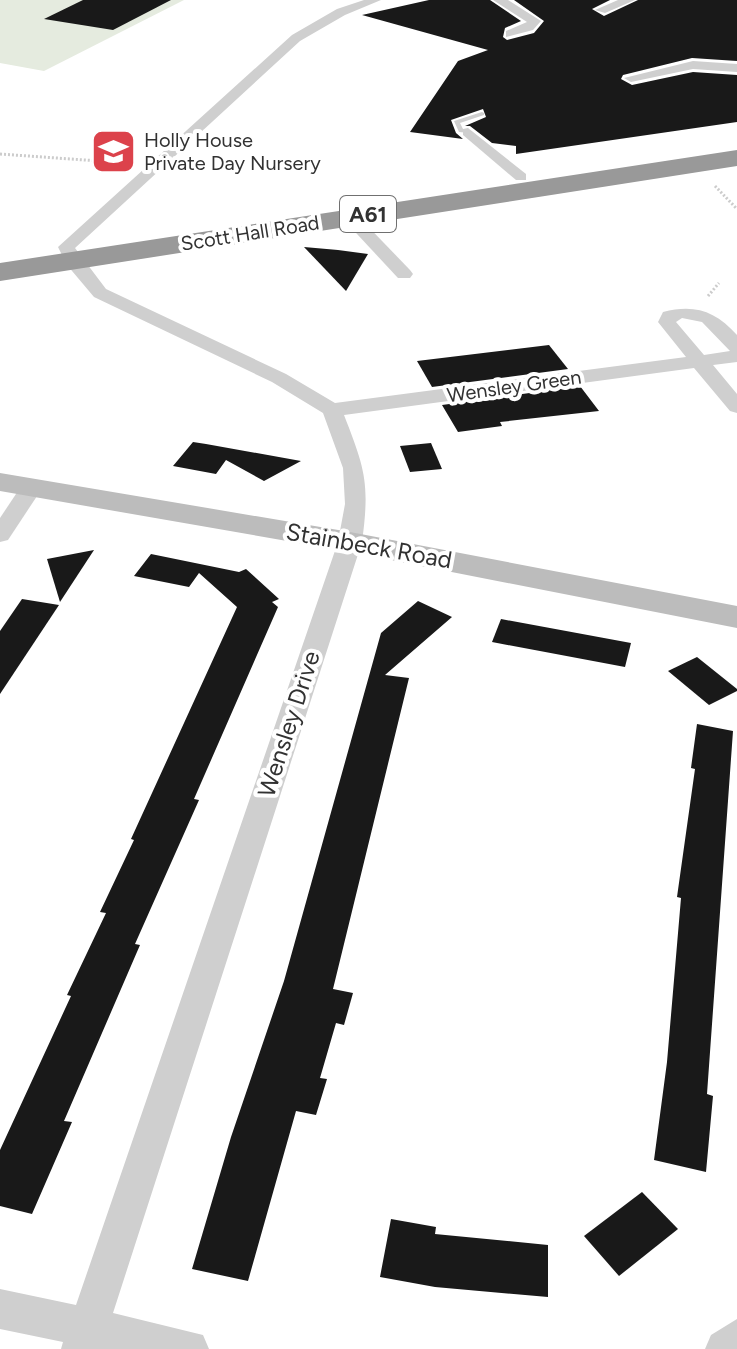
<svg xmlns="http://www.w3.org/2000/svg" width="737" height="1349" font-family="Figtree,sans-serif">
  <rect width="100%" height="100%" fill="#fff"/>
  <path fill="#e5ebdf" d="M0,0H184L44,71L0,63Z"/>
  <g fill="#191919">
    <path d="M83,0H171L113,30L44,19Z"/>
    <path d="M429,0H490L521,21L505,28L503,37L507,40L534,33L544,21L514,0H610L592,9L604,16L638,0H737V61L692,58L623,75L621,79L632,85L693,72L737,75V122L516,154V146L492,143L470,126H465L486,117L483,109L451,120L456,133L463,139L410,132L458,61L488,50L362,15Z"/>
    <path d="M304,247L338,250L368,254L346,291Z"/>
    <path d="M549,345L568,369L432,387L417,361Z"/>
    <path d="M580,386L599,411L500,422L502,426L458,432L442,405Z"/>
    <path d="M193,442L206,444L301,461L264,481L226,460L216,474L173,466Z"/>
    <path d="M431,443L442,469L410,472L400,446Z"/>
    <path d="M94,550L60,602L47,559Z"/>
    <path d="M151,554L239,572L246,569L279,599L272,602L278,607L194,799L199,800L135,944L140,945L64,1121L72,1122L32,1214L0,1206V1150L71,996L67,995L106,913L100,912L134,840L131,839L237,607L199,573L189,587L134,576Z"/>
    <path d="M22,599L59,605L0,694V631Z"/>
    <path d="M418,601L452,617L385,675L409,678L333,989L353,993L344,1025L336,1023L320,1078L327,1079L316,1115L296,1111L248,1281L192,1269L231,1137L284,981L381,633Z"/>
    <path d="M501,619L631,643L625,667L492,642Z"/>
    <path d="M697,657L737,689V691L709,705L668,671Z"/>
    <path d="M697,724L733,731L707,1094L713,1096L706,1172L654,1160L667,1062L681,898L677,897L695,769L691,768Z"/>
    <path d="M642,1192L678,1229L619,1276L584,1236Z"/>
    <path d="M391,1219L436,1227L435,1234L548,1245V1297L435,1287L380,1277Z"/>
  </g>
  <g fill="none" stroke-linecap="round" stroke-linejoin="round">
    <g stroke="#ccc" stroke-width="3" stroke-dasharray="2 2" stroke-linecap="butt">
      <path d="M0,154L127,163"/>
      <path d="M715,186L737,209"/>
      <path d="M708,296L719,283"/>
    </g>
    <path fill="#cfcfcf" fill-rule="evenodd" d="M482,112L484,113V115L460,123L463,129L470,131V133L459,132L454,121Z"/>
    <g fill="#cfcfcf" fill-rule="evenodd">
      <path d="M364,0H381L345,15L300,41L75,248L106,289L286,374L335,403L686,357L658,322L663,312C695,304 715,311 737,335V362L713,365L737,394V413L730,411L694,368L344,415C365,469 370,483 362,542L113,1313L203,1335L209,1349H61L63,1342L0,1329V1289L76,1305L338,542L345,504L343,468L323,413L272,382L94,297L67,265L58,247L292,35L337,9ZM682,318L702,322L730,351L704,355L676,322Z"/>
      <path d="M493,0H508L541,21L533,30L506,37V31L527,22Z"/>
      <path d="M618,0H635L605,13L595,10Z"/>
      <path d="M693,61L737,64V72L693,69L631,82L624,78Z"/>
      <path d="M468,128L526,174V180H516L463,135V129Z"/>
      <path d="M350,212L356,214L410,270L413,274L410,278H398L344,220L342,217Z"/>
      <path d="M32,480L43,487L8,540L0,542V518L24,482Z"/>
      <path d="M737,1319V1349H705L711,1335Z"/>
    </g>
    <path fill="#bcbcbc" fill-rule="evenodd" d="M0,473L350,532L737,606V628L350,552L0,491Z"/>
    <path fill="#999" fill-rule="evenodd" d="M737,150V166L0,281V263Z"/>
  </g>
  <defs>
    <symbol id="school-square" viewBox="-11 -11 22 22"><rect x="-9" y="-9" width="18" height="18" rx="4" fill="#dc424b" stroke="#fff"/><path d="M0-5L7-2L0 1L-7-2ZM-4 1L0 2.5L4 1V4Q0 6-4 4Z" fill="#fff"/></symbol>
  </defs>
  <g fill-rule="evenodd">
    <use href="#school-square" x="88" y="126" width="51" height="51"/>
  </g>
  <g text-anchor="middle" stroke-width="8" stroke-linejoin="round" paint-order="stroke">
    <g font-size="20" fill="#323232" stroke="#fff" text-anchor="start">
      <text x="144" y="147">Holly House<tspan x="144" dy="23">Private Day Nursery</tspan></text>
    </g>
    <g font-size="20" fill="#323232" stroke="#fff">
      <text transform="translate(250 233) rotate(-9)" y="7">Scott Hall Road</text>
      <text transform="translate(514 386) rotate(-8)" y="7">Wensley Green</text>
    </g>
    <rect fill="#fff" stroke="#707070" stroke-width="2" x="340" y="196" width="56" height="36" rx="6"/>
    <g font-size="22" font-weight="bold" fill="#323232">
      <text x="368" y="222">A61</text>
    </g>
    <g font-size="24" fill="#323232" stroke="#fff">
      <text transform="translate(369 546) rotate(10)" y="8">Stainbeck Road</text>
      <text transform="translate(289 724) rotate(-72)" y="8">Wensley Drive</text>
    </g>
  </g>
</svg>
